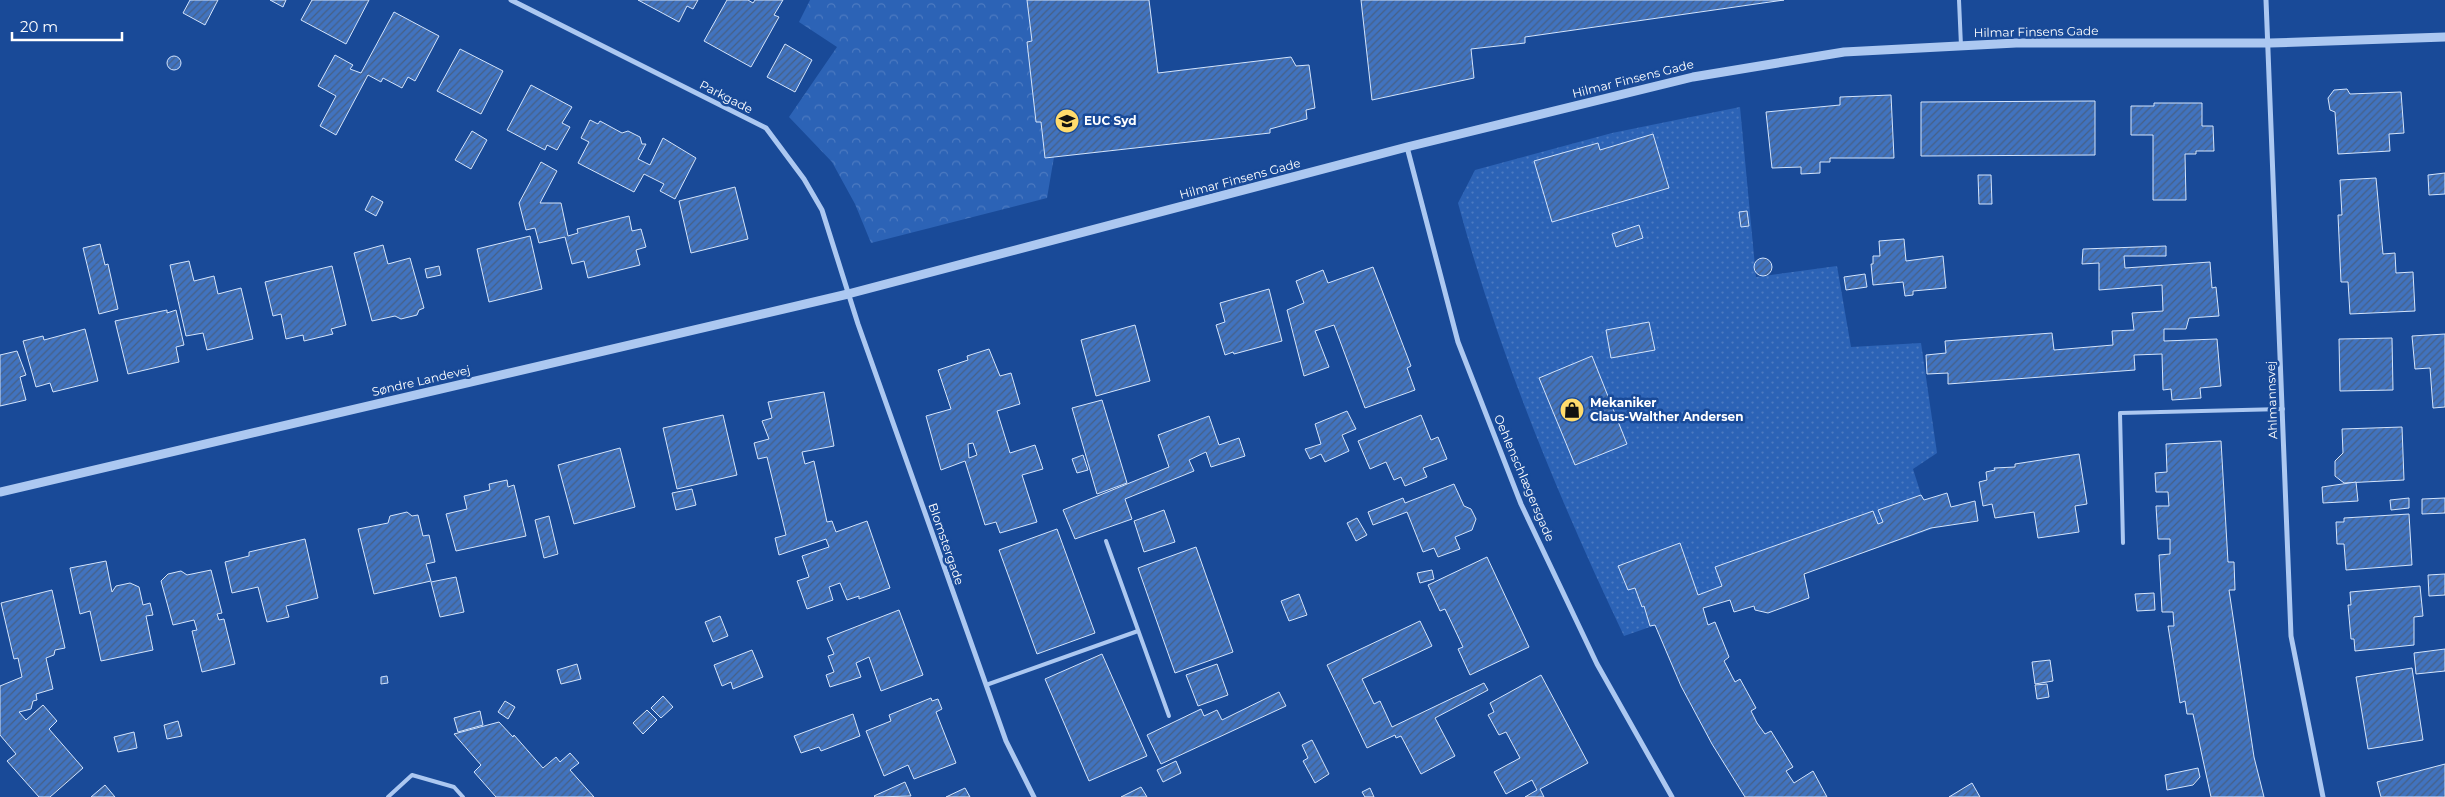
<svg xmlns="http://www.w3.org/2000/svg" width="2445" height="797" font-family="Montserrat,sans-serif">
  <defs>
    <pattern id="grass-dots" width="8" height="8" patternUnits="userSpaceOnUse" patternTransform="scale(1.25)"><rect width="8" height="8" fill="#2c63b6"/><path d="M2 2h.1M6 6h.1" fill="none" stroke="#4c7ac1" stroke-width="1.8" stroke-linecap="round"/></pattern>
    <pattern id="forest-crowns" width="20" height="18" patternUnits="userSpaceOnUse" patternTransform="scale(1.25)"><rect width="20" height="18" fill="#2c63b6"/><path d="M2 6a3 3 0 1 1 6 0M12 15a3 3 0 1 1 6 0" fill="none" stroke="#4c7ac1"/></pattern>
    <pattern id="building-hatch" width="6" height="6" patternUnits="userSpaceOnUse" patternTransform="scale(1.25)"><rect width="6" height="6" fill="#4173bf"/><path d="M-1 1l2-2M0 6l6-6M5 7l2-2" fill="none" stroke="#466086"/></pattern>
  </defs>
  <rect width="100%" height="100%" fill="#194a98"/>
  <path fill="url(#grass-dots)" d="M1740,107L1756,277L1837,266L1851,347L1921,343L1937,453L1913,469L1932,529L1624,636C1558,497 1498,352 1458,203L1475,170L1612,133Z"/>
  <path fill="url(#forest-crowns)" d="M810,0H1036L1054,157L1047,198L871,243L855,204L832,162L789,117L837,47L799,22Z"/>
  <g fill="url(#building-hatch)" stroke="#d3e4fc" fill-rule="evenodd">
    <path d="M190,0H218L205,25L183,13Z"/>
    <path d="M270,0H286L283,7Z"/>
    <path d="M312,0H369L346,44L301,20Z"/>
    <path d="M638,0H698L693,9L687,6L679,22Z"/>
    <path d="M727,0H748L753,3L755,0H783L774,15L779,17L751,67L704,41Z"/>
    <path d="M1027,0H1149L1158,73L1291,57L1296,66L1309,65L1315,108L1306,110L1307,119L1270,129V133L1045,158L1041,122H1036L1027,42L1032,41Z"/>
    <path d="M1361,0H1784L1525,37V43L1471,49L1474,78L1372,100Z"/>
    <path d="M394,12L439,36L415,81L408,77L402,88L383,78L381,82L368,75L336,135L320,126L336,96L318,86L335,55L353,65L350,69L361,73Z"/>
    <path d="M785,44L812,60L795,92L767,77Z"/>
    <path d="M460,49L503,71L481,114L437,91Z"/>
    <circle cx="174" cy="63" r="7"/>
    <path d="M531,85L572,107L562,123L570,127L557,150L547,145L545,150L507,130Z"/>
    <path d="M2347,89L2350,94L2401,92L2404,133L2389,134L2390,151L2338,154L2335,112L2330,110L2328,98L2334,90Z"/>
    <path d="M1891,95L1894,158H1830V162H1820V173L1801,174V167L1772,168L1766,112L1840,105V97Z"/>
    <path d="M2095,101V155L1921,156V102Z"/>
    <path d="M2154,103H2202V126H2213L2214,151H2196V154H2185L2186,200H2153V135H2131V106H2154Z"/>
    <path d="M590,120L598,124L600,121L622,133L628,131L640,137L642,144H646L638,159L650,165L663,138L696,158L675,199L660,191L664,184L644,174L634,192L578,163L589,142L581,138Z"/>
    <path d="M472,131L487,140L471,169L455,160Z"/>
    <path d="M1653,134L1669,188L1552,222L1534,161L1598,143L1600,150Z"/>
    <path d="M541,162L557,171L540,203H561L568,236L578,233L577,229L629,216L632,231L641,229L646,247L636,250L640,265L588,278L584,261L572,264L565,237L539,243L535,228L526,230L519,203Z"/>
    <path d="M2445,173V194L2429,195L2428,175Z"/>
    <path d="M1978,175H1991L1992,204H1979Z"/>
    <path d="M2376,178L2383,254L2395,253L2396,273L2413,272L2415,311L2350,314L2348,282H2341L2338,215H2342L2340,180Z"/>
    <path d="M735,187L748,239L691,253L679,201Z"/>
    <path d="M372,196L383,202L376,216L365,210Z"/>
    <path d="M1747,211L1749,226L1741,227L1739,212Z"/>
    <path d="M1639,225L1643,238L1616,247L1612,234Z"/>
    <path d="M530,236L542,289L489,302L477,249Z"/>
    <path d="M1904,239L1906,261L1943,256L1946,288L1913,291V295L1905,296L1903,282L1873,285L1871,264H1873V256H1880L1879,241Z"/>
    <path d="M100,244L105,265L108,264L118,309L99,314L83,248Z"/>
    <path d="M383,245L388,264L410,258L424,308L419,310L417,315L401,319L395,316L372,321L354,253Z"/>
    <path d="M2166,246V256H2124L2125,268L2210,262L2212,288L2216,287L2219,316L2189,318L2186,329H2164V341L2217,339L2221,386L2200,388L2201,398L2172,400L2171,389L2163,390L2162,354L2134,355L2135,370L1948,384V373L1927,374L1926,355L1946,353L1945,341L2052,333L2054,350L2113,345L2112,331L2134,330L2132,313L2163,311L2162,285L2099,290V263L2082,264L2083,249Z"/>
    <circle cx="1763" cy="267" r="9"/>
    <path d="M189,261L194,281L214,276L218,294L241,288L253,339L207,350L203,333L186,336L170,265Z"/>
    <path d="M332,266L346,325L331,329L333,334L304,341L303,335L286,339L281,314L273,316L265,282Z"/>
    <path d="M439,266L441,275L427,278L425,269Z"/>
    <path d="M1373,267L1411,366L1407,368L1415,390L1365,408L1334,325L1315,331L1329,367L1304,376L1287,310L1304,303L1296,281L1323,270L1328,283Z"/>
    <path d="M1865,274L1867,287L1846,290L1844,277Z"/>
    <path d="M1269,289L1282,341L1234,354L1233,352L1225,355L1216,325L1225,322L1220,303Z"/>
    <path d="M167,310V313L176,310L184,345L176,347L179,362L128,374L115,321Z"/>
    <path d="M1649,322L1655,350L1611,358L1606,330Z"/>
    <path d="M1135,325L1150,381L1096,396L1081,340Z"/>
    <path d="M85,329L98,381L53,392L50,383L36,387L23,341L43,336L44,340Z"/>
    <path d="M2445,334V407L2433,408L2430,368L2415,369L2412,336Z"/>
    <path d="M2392,338L2393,390L2340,391L2339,339Z"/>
    <path d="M989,349L1000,376L1011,373L1020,404L997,411L1010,453L1035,445L1043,469L1022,475L1037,522L1000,533L996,522L985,525L965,461L941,470L926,416L951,409L938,370L968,360L967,356ZM973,443L977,455L969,458L968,444Z"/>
    <path d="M17,351L26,375L20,377L26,400L0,406V355Z"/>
    <path d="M1592,356L1627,444L1575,465L1539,378Z"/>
    <path d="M824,392L834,446L802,452L805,464L814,461L827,522L832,521L836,532L867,521L890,588L859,599V596L847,600L840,583L829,587L833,600L807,609L797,581L809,577L802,556L829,547L826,539L779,555L775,538L786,535L767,457L758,459L754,443L769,439L762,421L772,418L768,402Z"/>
    <path d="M1102,400L1127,483L1097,494L1072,408Z"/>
    <path d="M1347,411L1356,429L1342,435L1349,451L1325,462L1321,454L1310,459L1305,449L1321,444L1315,424Z"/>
    <path d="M723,415L737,475L677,489L663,428Z"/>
    <path d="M1421,415L1431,440L1438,437L1447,459L1423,468L1427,477L1405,486L1401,477L1394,480L1386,462L1370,469L1358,441Z"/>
    <path d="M1209,416L1219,445L1239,438L1245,456L1211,467L1206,452L1189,460L1194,471L1125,499L1132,519L1075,539L1063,510L1169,467L1158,435Z"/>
    <path d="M2402,427L2404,480L2344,483L2335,476V461L2343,453L2342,429Z"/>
    <path d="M2221,441L2228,562H2234L2235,590H2229L2254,757L2264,797H2211L2193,714H2187L2185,701L2180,703L2168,626H2174L2173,612H2162L2159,555L2170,554V539H2158L2156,506H2169L2168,492H2156L2155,473L2167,472L2166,444Z"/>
    <path d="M620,448L635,507L574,524L558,465Z"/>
    <path d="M2079,454L2087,504L2075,506L2079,532L2038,538L2034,512L1995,518L1992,504L1983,506L1979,482L1987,480L1986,472L1995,470L1994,468L2015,467V464Z"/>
    <path d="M1083,455L1088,470L1077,473L1072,459Z"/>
    <path d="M507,480L508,487L514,485L526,536L456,551L446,514L467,509L464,496L490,490L489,484Z"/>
    <path d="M2356,482L2358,501L2323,503L2322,487Z"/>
    <path d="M1454,484L1464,506L1471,509L1476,519L1472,530L1455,537L1460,549L1438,557L1434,548L1423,552L1407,512L1373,525L1368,512L1403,498L1405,503Z"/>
    <path d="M692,489L696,505L676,510L672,493Z"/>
    <path d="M1947,493L1951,507L1975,501L1978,521L1931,528L1804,574L1809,598L1768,613L1755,610L1754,606L1734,612L1730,600L1703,608L1708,625L1715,622L1729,657L1724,661L1735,682L1740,679L1756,708L1751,711L1757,723L1765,734L1771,731L1793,767L1786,771L1794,783L1813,771L1827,797H1745L1712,744L1681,686L1655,625L1650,626L1644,606L1642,607L1635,588L1628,590L1618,566L1680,543L1698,595L1722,586L1715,567L1873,511L1878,524L1883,522L1878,510L1921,495L1924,500Z"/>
    <path d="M2409,498V508L2391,510L2390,500Z"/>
    <path d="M2445,498V513L2422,514V499Z"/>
    <path d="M1164,510L1175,542L1144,552L1134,521Z"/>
    <path d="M407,512L412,516L418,515L423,536L429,535L435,562L426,564L431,581L374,594L358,529L388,523L390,516Z"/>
    <path d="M2409,514L2412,565L2346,570L2344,544H2337L2336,522H2344V518Z"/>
    <path d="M549,516L558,554L544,558L535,520Z"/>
    <path d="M1357,518L1367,535L1356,541L1347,523Z"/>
    <path d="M1057,529L1095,633L1037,654L999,550Z"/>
    <path d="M305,539L318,598L286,606L289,617L267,622L258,587L232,593L225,562L249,556V552Z"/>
    <path d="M1196,547L1233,652L1175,673L1138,568Z"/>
    <path d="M1487,557L1529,647L1470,675L1458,649L1463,647L1445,609L1440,611L1428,585Z"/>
    <path d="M106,561L112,592L116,586L130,583L139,587L143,605L150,603L153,615L146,616L153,650L101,661L90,611L80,614L70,568Z"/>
    <path d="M211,570L222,613L217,614L219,620L224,619L235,664L202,672L192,631L197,630L194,620L173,625L161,581L168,574L181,571L187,575Z"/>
    <path d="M1432,570L1434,579L1420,583L1417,573Z"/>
    <path d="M2445,574V595L2429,596L2428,575Z"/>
    <path d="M456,577L464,612L440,617L431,582Z"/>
    <path d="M2420,586L2423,616L2414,617V645L2355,651L2354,639H2351L2348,605H2351L2350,592Z"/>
    <path d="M52,590L65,648L55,650L54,655L46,658L53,689L36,694L37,700L33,701L31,709L19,712L26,720L43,705L57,721L49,729L83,768L50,797H39L7,761L16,754L0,735V686L22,677L18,658L14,659L1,603Z"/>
    <path d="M2154,593L2155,610L2137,611L2135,594Z"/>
    <path d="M1299,594L1307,615L1289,621L1281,601Z"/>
    <path d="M899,610L923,675L881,691L869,657L856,663L861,677L830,687L826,675L834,672L828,656L834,654L827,638Z"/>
    <path d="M720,616L728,636L713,642L705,622Z"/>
    <path d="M1420,621L1432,646L1362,679L1374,704L1380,701L1392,727L1484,683L1488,690L1435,718L1455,756L1421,774L1401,736L1396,738L1395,735L1367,748L1327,665Z"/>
    <path d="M2445,649V671L2416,674L2414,653Z"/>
    <path d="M752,650L763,677L733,689L731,682L722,686L714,665Z"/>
    <path d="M1102,654L1147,756L1089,781L1045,679Z"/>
    <path d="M2050,660L2053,681L2035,684L2032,662Z"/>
    <path d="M577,664L581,679L561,684L557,670Z"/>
    <path d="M1217,664L1228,695L1198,706L1186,675Z"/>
    <path d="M2412,668L2423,740L2368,749L2356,677Z"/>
    <path d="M1541,675L1588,763L1540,789L1544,797H1525L1537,790L1532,780L1506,794L1494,772L1520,758L1506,732L1499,735L1488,715L1494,712L1490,703Z"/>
    <path d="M387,676L388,683L381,684V677Z"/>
    <path d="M2047,684L2049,697L2037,699L2035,685Z"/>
    <path d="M1279,692L1286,706L1161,764L1147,735L1201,709L1204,716L1217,710L1222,720Z"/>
    <path d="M663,696L673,707L661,718L651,708Z"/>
    <path d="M931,698L932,701L938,699L942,709L936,712L956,763L914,779L908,765L884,776L866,731L891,721L889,715Z"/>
    <path d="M505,701L515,707L508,719L498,712Z"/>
    <path d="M647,710L657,720L643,734L633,723Z"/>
    <path d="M480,711L483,725L458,732L454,718Z"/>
    <path d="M853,714L860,736L821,751L819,747L801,753L794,736Z"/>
    <path d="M178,721L182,736L167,739L164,725Z"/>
    <path d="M499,722L513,737L514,735L543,768L556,757L560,762L570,753L579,763L570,770L594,797H496L474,772L481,765L454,734Z"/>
    <path d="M134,732L137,748L118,752L114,737Z"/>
    <path d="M1312,740L1329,774L1315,783L1303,761L1308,758L1302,745Z"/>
    <path d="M1176,761L1181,773L1163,782L1157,770Z"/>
    <path d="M2445,764V797H2381L2377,782Z"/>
    <path d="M2198,768L2200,777L2193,785L2167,790L2165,775Z"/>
    <path d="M905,782L911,796L875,797L874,796Z"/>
    <path d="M1972,783L1980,797H1949Z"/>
    <path d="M105,785L115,797H91Z"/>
    <path d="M1141,787L1147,797H1121Z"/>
    <path d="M965,788L970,797H946Z"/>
    <path d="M1370,788L1374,797H1365L1362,792Z"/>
  </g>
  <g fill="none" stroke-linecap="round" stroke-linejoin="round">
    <g stroke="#acc8f1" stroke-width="4">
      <path d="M1959,0L1961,46"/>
      <path d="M1106,541L1169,716"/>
      <path d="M2123,543L2120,413L2283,409"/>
      <path d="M986,685L1138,631"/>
      <path d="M388,797L412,775L454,787L463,797"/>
    </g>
    <g stroke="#acc8f1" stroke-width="5">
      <path d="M511,0L766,128L804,179L822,210L858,324L1006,741L1034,797"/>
      <path d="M2266,0L2291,636L2323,797"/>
      <path d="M1407,147L1458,342L1521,504L1597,664L1672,797"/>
    </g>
    <path stroke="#acc8f1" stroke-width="9" d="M0,492L848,294L1407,147L1693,77L1844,52L2016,43H2270L2445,37"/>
  </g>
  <defs>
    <symbol id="school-disc" viewBox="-11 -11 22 22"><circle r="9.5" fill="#ffdb6c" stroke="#194a98"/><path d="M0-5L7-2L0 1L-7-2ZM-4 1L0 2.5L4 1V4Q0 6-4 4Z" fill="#111"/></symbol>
    <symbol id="shop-disc" viewBox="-11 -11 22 22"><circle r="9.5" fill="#ffdb6c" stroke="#194a98"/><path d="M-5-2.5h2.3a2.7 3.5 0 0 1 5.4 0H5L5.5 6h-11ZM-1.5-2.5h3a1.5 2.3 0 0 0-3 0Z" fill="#111"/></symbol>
  </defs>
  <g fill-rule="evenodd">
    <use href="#school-disc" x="1053" y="107" width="28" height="28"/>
    <use href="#shop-disc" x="1558" y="396" width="28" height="28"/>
  </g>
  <g text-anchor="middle" stroke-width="5" stroke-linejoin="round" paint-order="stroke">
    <g font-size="12" fill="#fff" stroke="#194a98">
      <text transform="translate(2036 32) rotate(-1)" y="4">Hilmar Finsens Gade</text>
      <text transform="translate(1633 79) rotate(-14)" y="4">Hilmar Finsens Gade</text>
      <text transform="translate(726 97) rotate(27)" y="4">Parkgade</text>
      <text transform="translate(1240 179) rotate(-15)" y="4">Hilmar Finsens Gade</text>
      <text transform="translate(421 381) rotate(-13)" y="4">Søndre Landevej</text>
      <text transform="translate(2272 400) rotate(-92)" y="4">Ahlmannsvej</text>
      <text transform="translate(1524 478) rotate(67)" y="4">Oehlenschlægersgade</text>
      <text transform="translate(946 544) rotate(71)" y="4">Blomstergade</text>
    </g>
    <g font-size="12" font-weight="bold" fill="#fff" stroke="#194a98" text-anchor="start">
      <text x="1084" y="125">EUC Syd</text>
      <text x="1590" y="407">Mekaniker<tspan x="1590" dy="14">Claus-Walther Andersen</tspan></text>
    </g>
  </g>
  <path d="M12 32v8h110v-8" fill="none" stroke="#ffffff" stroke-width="2.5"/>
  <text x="20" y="32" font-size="15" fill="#ffffff" stroke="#194a98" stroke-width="4" paint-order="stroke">20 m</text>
</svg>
